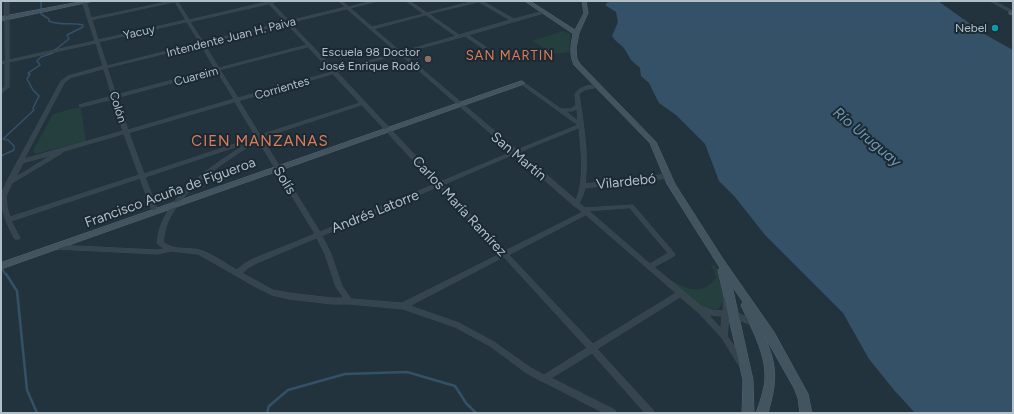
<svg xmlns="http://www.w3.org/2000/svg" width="1014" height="414" font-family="Figtree,sans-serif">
  <rect width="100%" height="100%" fill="#22333e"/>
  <g fill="#243f3e">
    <path d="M563,31L570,34L569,52L554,54L532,41Z"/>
    <path d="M75,108H81L86,141L35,154L33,151L53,114Z"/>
    <path d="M710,263C712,264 715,266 717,268C726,277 728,301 718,309L703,308L665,278C671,279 676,284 682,286C695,292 708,290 716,278L714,270Z"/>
  </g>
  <path fill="#345167" d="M609,1H938L986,35L1013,50V413H915L894,390L869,359L843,313L765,235L735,197L719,181L705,144L676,115L659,103L649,83L641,76L640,68L631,60L624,48L615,40L612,36L618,22L616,12L605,5Z"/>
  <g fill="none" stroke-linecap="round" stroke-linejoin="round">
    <g stroke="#345167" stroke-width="1.5">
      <path d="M41,1V14L49,19V21C60,26 71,22 83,25V27L67,35L69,39L55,50"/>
      <path d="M1,156L14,150V146L8,140L3,139L34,110L33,108L39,96L33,90L27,79L30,74L28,73L40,65L37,61L41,57L53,53"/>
    </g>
    <path stroke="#345167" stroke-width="2" d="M1,267L6,275"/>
    <g stroke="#345167" stroke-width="2.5">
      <path d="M6,274L17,291L27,390L37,413"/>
      <path d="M267,413L269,406L288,390L345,374L407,372L455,386L466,403L476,413"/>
    </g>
    <defs>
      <g id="street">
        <path d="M5,1H9V60L95,41L82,1H86L91,18L172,1H179L178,2L189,20L267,2L266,1H279L272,3L289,21L346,7L338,1H342L349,7L372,1H378L350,8L372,27L424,14L406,1H410L427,13L474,1H482L514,19L544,11V13L468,35L486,47V49H484L465,36L403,53L517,150L578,125L521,84V82H523L561,109H571L576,105L575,94C580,86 589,85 598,85V87L584,90L579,94C583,123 589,154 585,184L668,174L671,176L668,178L585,188L583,195L579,203L585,208L633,205L675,254L674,256L654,267L702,307L712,310L723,311L724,298L725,296L727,295L729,296L730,298L729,311L735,312L756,321L757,323L756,325L754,326L732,317H729L727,336L744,360L745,362L744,364L741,365L738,364L722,338L698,312L680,297L597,349L653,410L654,413H645L592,353L551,378L615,410L616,413H604L544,382L541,381L525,372L490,346L455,327L403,309L349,304H332L289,299L272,295L254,286L200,255L197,254L171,251L157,254L56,249H54L53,247L54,245H56L157,250L164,249L157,243C158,237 159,230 161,225C176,187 215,165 247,143L145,177L158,211L157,212L155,213L152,211L140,178L11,221L20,238L19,239H15C8,228 0,208 1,194C2,190 5,187 6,183L61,81L68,76L103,66L96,43L9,62V87L1,93V90L5,87V63L1,64V62L5,61ZM175,2L186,20L98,40L92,20ZM479,2L510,20L459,35L429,14ZM269,4L286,22L203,42L190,22ZM347,9L398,53L335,70L290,23ZM426,15L456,36L401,52L374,29ZM187,22L200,43L107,66L99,42ZM287,24L307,45L219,68L204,44ZM201,45L215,69L116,95L107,68ZM308,47L332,72L238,98L220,70ZM400,54L512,152L440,182L337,72ZM104,69L112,96L79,105V106L81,107L113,99L123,131L24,159L64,83L70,78ZM217,71L234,99L128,130L117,98ZM333,74L360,103L260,135L239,101ZM235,102L256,137L144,174L129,133ZM362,105L435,184L320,232L262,138ZM577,109L578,121L565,111H572ZM579,128C581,150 585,179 576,200L520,152ZM124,134L139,175L10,217L7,207L6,196L12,183L62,153V152ZM258,140L315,234L253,259L244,264L237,270C227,265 214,255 203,251C190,246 175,252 163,242C164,236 165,230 167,224C183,185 225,163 258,140ZM515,154L573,205L574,206C578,207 579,211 583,212L505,251L443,185ZM52,155L16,177L23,163ZM438,187L500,254L402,303L351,299L342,286L331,254L322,236ZM630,208L668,253L650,264L589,211ZM586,215L676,293L593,344L509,255ZM317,238L325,254L336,287L344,298H332L289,293L273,290L242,273L248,268L257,263ZM504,257L587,348L544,375L531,368L494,342L459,323L410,306ZM709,315L722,316L721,328Z"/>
        <path d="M990,1H994L1013,11V13Z"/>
      </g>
      <g id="secondary">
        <path d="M85,1H94L1,21V17Z"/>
        <path d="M525,1H530L575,30L584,13L582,1H586L588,13L579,33L576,48L577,59L580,64L656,142L675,184L723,259L774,332L808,394L812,413H800L798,398L794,388L764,335C778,367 777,381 768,413H756C760,402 764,391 765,379C766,353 751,328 741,305L743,302L732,286L753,380L754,413H742L743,380L718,270L720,268L667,184L650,143L574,65C569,54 571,45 573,34Z"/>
        <path d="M1013,11V15L1009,14V12Z"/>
        <path d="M522,81L525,83L524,84L1,269V263Z"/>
      </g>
    </defs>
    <use href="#street" stroke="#54626c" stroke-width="0.5"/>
    <use href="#secondary" stroke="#54626c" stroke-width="1"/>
    <use href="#street" fill="#36444e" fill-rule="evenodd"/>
    <use href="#secondary" fill="#435461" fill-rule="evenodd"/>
  </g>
  <circle fill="#0f9aa8" stroke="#1b2933" stroke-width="1.5" cx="995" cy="28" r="4"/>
  <circle fill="#8d6e63" stroke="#1b2933" stroke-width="1.5" cx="428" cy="59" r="4"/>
  <g text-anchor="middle" stroke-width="4" stroke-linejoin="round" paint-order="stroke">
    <g font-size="12" fill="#b1bfc9" stroke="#1b2933" text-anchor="end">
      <text x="987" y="32">Nebel</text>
      <text x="420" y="56">Escuela 98 Doctor<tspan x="420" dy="14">José Enrique Rodó</tspan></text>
    </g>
    <g font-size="12" fill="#b1bfc9" stroke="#1b2933">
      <text transform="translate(139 32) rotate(-13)" y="4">Yacuy</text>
      <text transform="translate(231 37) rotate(-14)" y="4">Intendente Juan H. Paiva</text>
      <text transform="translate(196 76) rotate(-15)" y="4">Cuareim</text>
      <text transform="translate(282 88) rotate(-16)" y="4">Corrientes</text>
      <text transform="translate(118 107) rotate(73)" y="4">Colón</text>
    </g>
    <g font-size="13" letter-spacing="1" fill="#dc7d5a" stroke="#1b2933">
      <text x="510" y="60">SAN MARTIN</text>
    </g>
    <g font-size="14" fill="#b1bfc9" stroke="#1b2933">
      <text transform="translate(519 156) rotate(40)" y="5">San Martín</text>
      <text transform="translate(285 180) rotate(58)" y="5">Solís</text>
      <text transform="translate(626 181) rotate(-6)" y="5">Vilardebó</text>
      <text transform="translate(170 192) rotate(-20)" y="5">Francisco Acuña de Figueroa</text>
      <text transform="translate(460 206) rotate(47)" y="5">Carlos María Ramírez</text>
      <text transform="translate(375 211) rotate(-22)" y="5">Andrés Latorre</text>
    </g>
    <g font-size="15" font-style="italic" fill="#7096af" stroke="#1b2933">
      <text transform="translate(867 137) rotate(40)" y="5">Río Uruguay</text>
    </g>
    <g font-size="15" letter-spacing="1" fill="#dc7d5a" stroke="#1b2933">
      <text x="260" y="146">CIEN MANZANAS</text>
    </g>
  </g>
  <rect width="1014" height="414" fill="none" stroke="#b1bfc9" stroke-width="4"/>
</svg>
